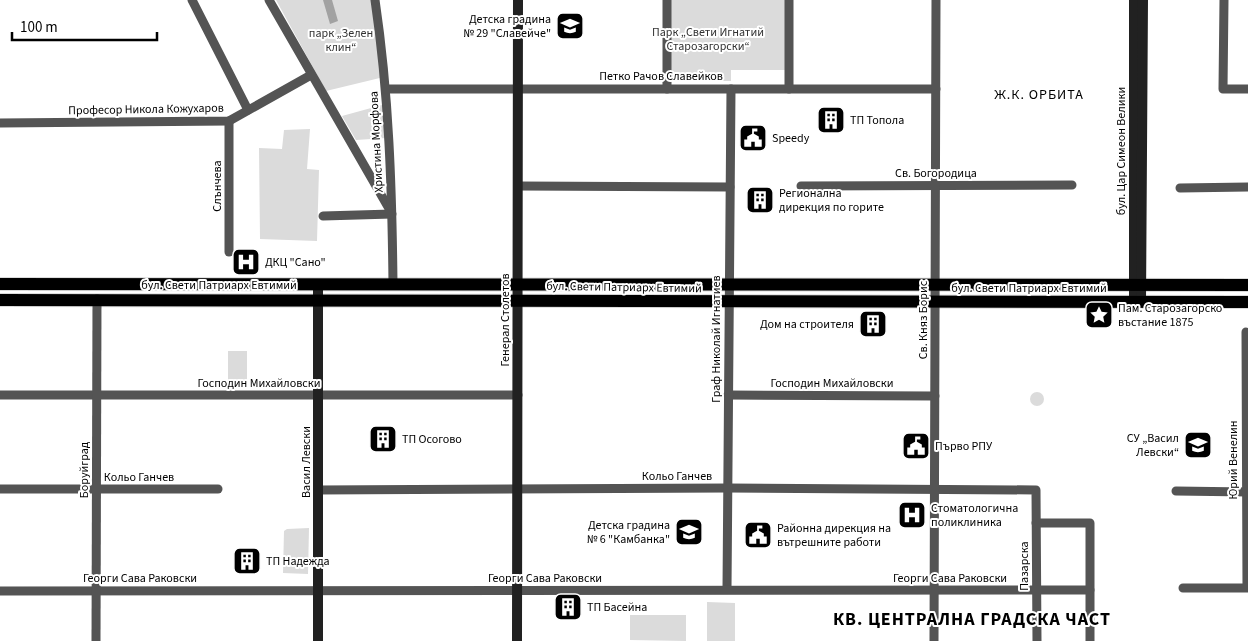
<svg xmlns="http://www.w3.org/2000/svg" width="1248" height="641" font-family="'Source Sans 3',sans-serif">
  <rect width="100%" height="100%" fill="#fff"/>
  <g fill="#dbdbdb">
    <path d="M276,0H374L384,77L326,91Z"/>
    <path d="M670,0H787V70H731V81H670Z"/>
    <path d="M382,105L386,138L356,140L342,116Z"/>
    <path d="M310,129L307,169L319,170L317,241L260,239L259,148L282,149L284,130Z"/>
    <rect x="228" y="351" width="19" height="37"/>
    <circle cx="1037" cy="399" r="7"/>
    <path d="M309,528L308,574L283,573L284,531L287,529Z"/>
    <path d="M707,602L735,603V641H707Z"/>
    <path d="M630,615H686V641L630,640Z"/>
  </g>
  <path fill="#a2a2a2" d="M323,0H332L338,21L330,24Z"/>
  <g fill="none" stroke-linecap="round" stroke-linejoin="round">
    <defs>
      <g id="primary">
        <path d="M0,284L1248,285"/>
        <path d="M0,300L1248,302"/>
      </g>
    </defs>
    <use href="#primary" stroke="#dbdbdb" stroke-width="14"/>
    <g stroke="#545454" stroke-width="9">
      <path d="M192,0L248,110"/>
      <path d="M269,0L391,212"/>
      <path d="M375,0C389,94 392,189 393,284"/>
      <path d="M667,0V89"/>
      <path d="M1224,0L1223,89H1248"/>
      <path d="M386,89H936"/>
      <path d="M789,89V0"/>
      <path d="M0,123L229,121L311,75"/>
      <path d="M518,186L730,187"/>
      <path d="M801,186L1072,185"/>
      <path d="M1180,188L1248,187"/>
      <path d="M323,216L392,214"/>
      <path d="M229,252V121"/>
      <path d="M0,395H518"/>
      <path d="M728,395L935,396"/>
      <path d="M0,489H218"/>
      <path d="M318,490L728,488L1036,490L1037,641"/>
      <path d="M1176,491L1248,492"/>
      <path d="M1036,523H1090V641"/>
      <path d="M1183,588H1247L1246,332"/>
      <path d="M727,589L731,89"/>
      <path d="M0,591L1090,590"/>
      <path d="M96,641L97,299"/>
      <path d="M934,641L936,0"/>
    </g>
    <g stroke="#212121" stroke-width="10">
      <path d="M318,284V641"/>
      <path d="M1134,302V0"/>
      <path d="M1141,302L1143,0"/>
      <path d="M517,641L518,0"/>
    </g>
    <use href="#primary" stroke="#000" stroke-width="12"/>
  </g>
  <defs>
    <symbol id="school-square" viewBox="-11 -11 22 22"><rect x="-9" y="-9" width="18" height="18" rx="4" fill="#000" stroke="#fff"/><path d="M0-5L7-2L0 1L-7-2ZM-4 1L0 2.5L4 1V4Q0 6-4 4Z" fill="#fff"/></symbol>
    <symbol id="building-square" viewBox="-11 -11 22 22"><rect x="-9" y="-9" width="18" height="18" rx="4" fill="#000" stroke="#fff"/><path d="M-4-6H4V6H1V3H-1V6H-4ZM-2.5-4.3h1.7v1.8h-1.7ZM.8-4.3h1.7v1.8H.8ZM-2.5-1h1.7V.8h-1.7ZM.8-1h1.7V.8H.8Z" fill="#fff"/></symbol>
    <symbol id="civic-square" viewBox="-11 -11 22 22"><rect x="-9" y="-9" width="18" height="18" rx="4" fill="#000" stroke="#fff"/><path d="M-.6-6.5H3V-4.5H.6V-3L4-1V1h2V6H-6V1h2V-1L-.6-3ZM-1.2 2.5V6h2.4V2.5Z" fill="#fff"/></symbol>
    <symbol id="hospital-square" viewBox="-11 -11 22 22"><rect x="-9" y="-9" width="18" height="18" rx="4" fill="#000" stroke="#fff"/><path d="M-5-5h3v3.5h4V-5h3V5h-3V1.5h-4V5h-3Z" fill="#fff"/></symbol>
    <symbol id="sight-square" viewBox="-11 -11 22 22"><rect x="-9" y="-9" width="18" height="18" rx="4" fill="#000" stroke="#fff"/><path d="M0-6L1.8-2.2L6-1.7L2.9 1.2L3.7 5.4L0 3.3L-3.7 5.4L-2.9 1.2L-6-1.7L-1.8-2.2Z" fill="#fff"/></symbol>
  </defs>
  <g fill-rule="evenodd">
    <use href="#school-square" x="554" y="10" width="32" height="32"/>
    <use href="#building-square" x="815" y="104" width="32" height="32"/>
    <use href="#civic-square" x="737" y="122" width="32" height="32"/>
    <use href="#building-square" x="744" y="184" width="32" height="32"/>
    <use href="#hospital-square" x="230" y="246" width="32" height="32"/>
    <use href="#sight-square" x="1083" y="299" width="32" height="32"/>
    <use href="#building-square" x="857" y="308" width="32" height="32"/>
    <use href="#building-square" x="367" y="423" width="32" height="32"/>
    <use href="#school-square" x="1182" y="429" width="32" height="32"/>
    <use href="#civic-square" x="900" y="430" width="32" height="32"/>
    <use href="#hospital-square" x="896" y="499" width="32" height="32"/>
    <use href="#school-square" x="673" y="516" width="32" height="32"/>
    <use href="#civic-square" x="742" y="519" width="32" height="32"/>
    <use href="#building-square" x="231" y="545" width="32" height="32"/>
    <use href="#building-square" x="552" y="591" width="32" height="32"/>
  </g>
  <g text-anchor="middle" stroke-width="4" stroke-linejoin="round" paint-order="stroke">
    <g font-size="12" fill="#000" stroke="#fff" text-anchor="start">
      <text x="551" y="23" text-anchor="end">Детска градина<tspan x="551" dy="14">№ 29 "Славейче"</tspan></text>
      <text x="850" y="124">ТП Топола</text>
      <text x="772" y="142">Speedy</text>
      <text x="779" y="197">Регионална<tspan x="779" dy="14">дирекция по горите</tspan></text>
      <text x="265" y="266">ДКЦ "Сано"</text>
      <text x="1118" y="312">Пам. Старозагорско<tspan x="1118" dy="14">въстание 1875</tspan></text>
      <text x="854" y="328" text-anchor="end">Дом на строителя</text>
      <text x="1179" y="442" text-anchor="end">СУ „Васил<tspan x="1179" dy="14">Левски“</tspan></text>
      <text x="402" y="443">ТП Осогово</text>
      <text x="935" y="450">Първо РПУ</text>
      <text x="931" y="512">Стоматологична<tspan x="931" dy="14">поликлиника</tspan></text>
      <text x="670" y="529" text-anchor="end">Детска градина<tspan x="670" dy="14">№ 6 "Камбанка"</tspan></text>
      <text x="777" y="532">Районна дирекция на<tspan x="777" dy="14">вътрешните работи</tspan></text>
      <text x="266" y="565">ТП Надежда</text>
      <text x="587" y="611">ТП Басейна</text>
    </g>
    <g font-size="12" fill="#323232" stroke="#fff">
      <text x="708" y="36">Парк „Свети Игнатий<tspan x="708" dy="14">Старозагорски“</tspan></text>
      <text x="341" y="37">парк „Зелен<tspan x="341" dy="14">клин“</tspan></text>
    </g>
    <g font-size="12" fill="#000" stroke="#fff">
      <text x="661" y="80">Петко Рачов Славейков</text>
      <text transform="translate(146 109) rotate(-1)" y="4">Професор Никола Кожухаров</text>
      <text transform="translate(376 142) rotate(-93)" y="4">Христина Морфова</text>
      <text transform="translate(1121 151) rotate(-90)" y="4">бул. Цар Симеон Велики</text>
      <text x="936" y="177">Св. Богородица</text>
      <text transform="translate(217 186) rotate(-90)" y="4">Слънчева</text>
      <text x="219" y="289">бул. Свети Патриарх Евтимий</text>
      <text transform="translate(624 287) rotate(1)" y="4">бул. Свети Патриарх Евтимий</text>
      <text x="1029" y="292">бул. Свети Патриарх Евтимий</text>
      <text transform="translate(505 320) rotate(-90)" y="4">Генерал Столетов</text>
      <text transform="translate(923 320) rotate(-90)" y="4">Св. Княз Борис</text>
      <text transform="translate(716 339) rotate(-90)" y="4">Граф Николай Игнатиев</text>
      <text x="259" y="387">Господин Михайловски</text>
      <text x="832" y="387">Господин Михайловски</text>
      <text transform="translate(1233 460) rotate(-90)" y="4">Юрий Венелин</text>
      <text transform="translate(306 462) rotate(-90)" y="4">Васил Левски</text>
      <text transform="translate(84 470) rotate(-90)" y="4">Боруйград</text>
      <text x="677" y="480">Кольо Ганчев</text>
      <text x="139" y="481">Кольо Ганчев</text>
      <text transform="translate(1024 566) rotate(-90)" y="4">Пазарска</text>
      <text x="140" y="582">Георги Сава Раковски</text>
      <text x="545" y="582">Георги Сава Раковски</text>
      <text x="950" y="582">Георги Сава Раковски</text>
    </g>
    <g font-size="14" letter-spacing="1" fill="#000" stroke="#fff">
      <text x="1039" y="99">Ж.К. ОРБИТА</text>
    </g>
    <g font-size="18" font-weight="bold" letter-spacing="1" fill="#000" stroke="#fff">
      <text x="972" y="625">КВ. ЦЕНТРАЛНА ГРАДСКА ЧАСТ</text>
    </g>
  </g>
  <path d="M12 32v8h145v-8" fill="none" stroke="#000000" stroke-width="2.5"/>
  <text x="20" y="32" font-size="15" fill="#000000" stroke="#ffffff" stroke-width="4" paint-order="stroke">100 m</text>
</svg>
